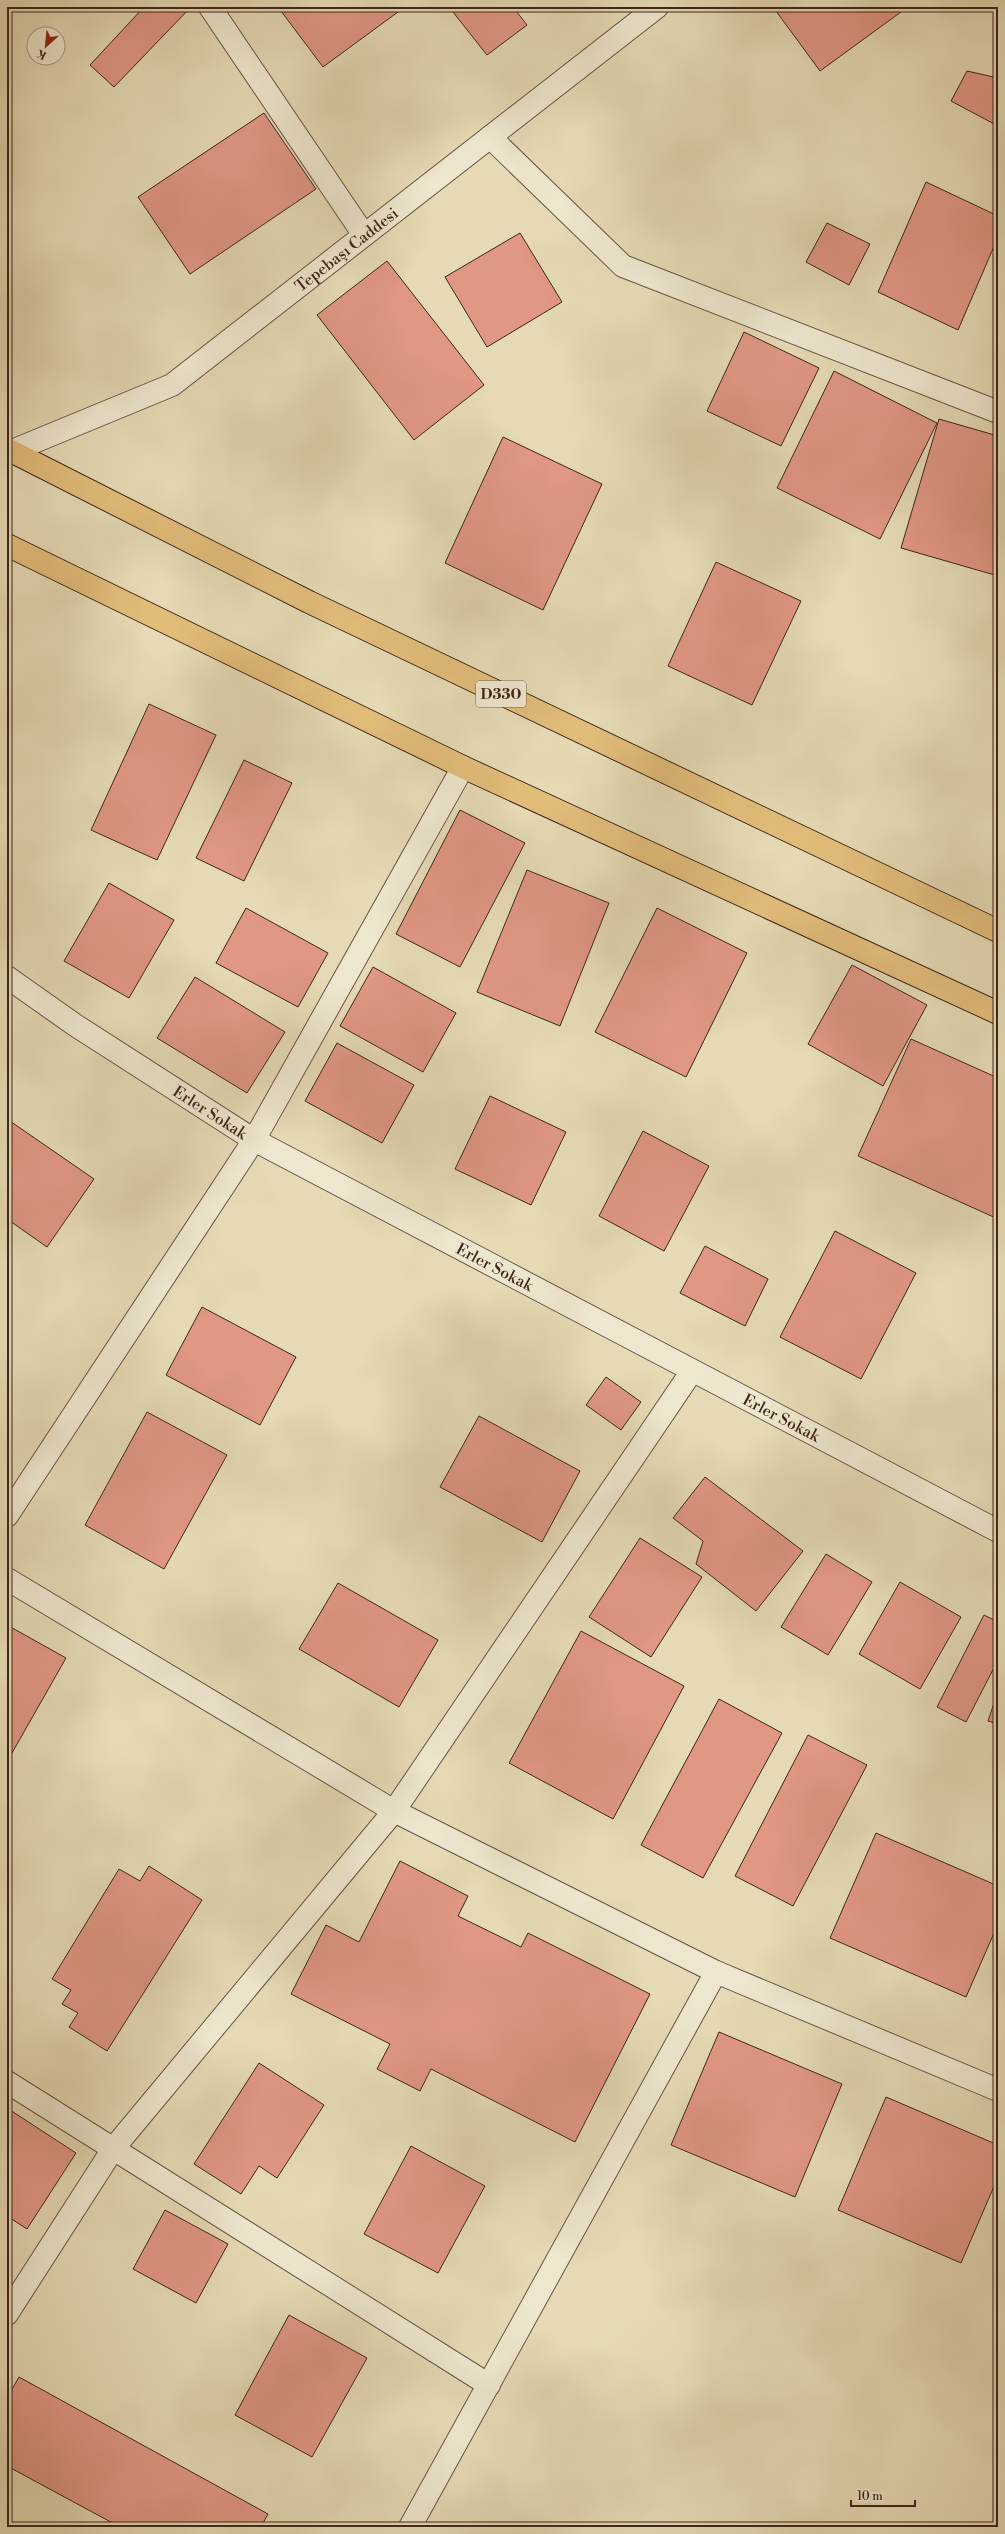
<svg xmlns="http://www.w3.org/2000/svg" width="1005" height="2534" font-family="'Libre Bodoni',serif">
  <rect width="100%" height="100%" fill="#e5dab5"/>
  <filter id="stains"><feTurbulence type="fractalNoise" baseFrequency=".005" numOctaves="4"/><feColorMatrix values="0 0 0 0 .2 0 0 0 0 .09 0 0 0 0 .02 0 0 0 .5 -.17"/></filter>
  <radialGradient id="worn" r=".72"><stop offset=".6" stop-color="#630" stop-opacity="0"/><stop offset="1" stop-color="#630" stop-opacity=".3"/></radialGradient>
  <g fill="#e09784" stroke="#3e261a">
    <path d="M144,7H185L188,10L114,87L90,65Z"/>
    <path d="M278,7H400L402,9L323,67Z"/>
    <path d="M449,7H513L527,25L487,55Z"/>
    <path d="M773,7H903L905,9L820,71Z"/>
    <path d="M967,71L998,78V126L951,101Z"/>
    <path d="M264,113L316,189L190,274L138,197Z"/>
    <path d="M926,182L998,216V237L958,330L878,292Z"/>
    <path d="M827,223L870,244L849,285L806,262Z"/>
    <path d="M520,233L562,302L487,347L445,277Z"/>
    <path d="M387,261L484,385L414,440L317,315Z"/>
    <path d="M744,332L819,368L781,446L707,411Z"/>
    <path d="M834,371L937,423L880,539L777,488Z"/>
    <path d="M939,419L998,436V576L901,548Z"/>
    <path d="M503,437L602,484L543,610L445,563Z"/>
    <path d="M716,562L801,601L752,705L668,666Z"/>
    <path d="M149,704L216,735L157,860L91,830Z"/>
    <path d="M244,760L292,783L244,881L196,858Z"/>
    <path d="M460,810L525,843L460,967L396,934Z"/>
    <path d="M527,870L609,903L560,1026L477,992Z"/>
    <path d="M109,883L174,920L129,998L64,961Z"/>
    <path d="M246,908L328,953L298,1007L216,963Z"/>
    <path d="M657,908L747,953L686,1077L595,1032Z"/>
    <path d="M852,965L927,1005L883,1086L808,1044Z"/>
    <path d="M373,967L456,1013L423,1072L340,1026Z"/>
    <path d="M195,977L285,1032L247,1093L157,1038Z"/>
    <path d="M911,1039L998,1078V1219L858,1156Z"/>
    <path d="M337,1043L414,1085L382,1143L305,1101Z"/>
    <path d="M490,1096L566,1132L531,1205L455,1169Z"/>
    <path d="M7,1119L94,1179L47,1247L7,1219Z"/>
    <path d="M643,1131L709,1166L664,1251L599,1216Z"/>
    <path d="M835,1231L916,1273L861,1379L780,1337Z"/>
    <path d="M705,1246L768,1279L745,1326L680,1293Z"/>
    <path d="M202,1307L296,1357L260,1425L166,1375Z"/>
    <path d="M606,1377L641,1402L621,1430L586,1405Z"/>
    <path d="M147,1412L227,1455L164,1569L85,1525Z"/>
    <path d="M479,1416L580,1471L542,1542L440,1487Z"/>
    <path d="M705,1477L803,1551L756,1611L696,1564L703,1541L673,1518Z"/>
    <path d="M640,1538L702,1577L651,1657L589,1617Z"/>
    <path d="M826,1554L872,1582L828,1655L781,1627Z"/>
    <path d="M900,1582L961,1617L920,1689L859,1654Z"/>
    <path d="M338,1583L438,1640L399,1707L299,1649Z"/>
    <path d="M984,1615L998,1622V1660L966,1722L937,1707Z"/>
    <path d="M7,1625L66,1658L8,1760H7Z"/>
    <path d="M581,1631L684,1686L613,1819L509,1763Z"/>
    <path d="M998,1691V1724L988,1721Z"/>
    <path d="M719,1699L782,1733L703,1878L641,1845Z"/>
    <path d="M808,1735L867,1765L793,1906L735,1876Z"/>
    <path d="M876,1833L998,1886V1924L966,1997L830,1938Z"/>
    <path d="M400,1861L468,1896L458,1916L521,1947L528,1933L650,1994L575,2142L431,2069L420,2091L377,2069L390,2044L291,1994L326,1925L359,1942Z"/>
    <path d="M149,1866L202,1900L107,2051L69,2027L78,2013L62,2004L71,1990L52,1979L119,1869L140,1881Z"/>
    <path d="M719,2032L842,2084L795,2197L671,2145Z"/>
    <path d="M259,2063L324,2105L277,2178L259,2166L241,2194L194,2164Z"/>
    <path d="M886,2097L998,2145V2177L961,2263L838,2210Z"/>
    <path d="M7,2108L76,2153L27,2229L7,2216Z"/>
    <path d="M411,2146L485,2186L438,2273L364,2234Z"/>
    <path d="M165,2210L228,2244L196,2303L133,2269Z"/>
    <path d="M289,2315L367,2358L312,2457L235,2415Z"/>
    <path d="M19,2377L268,2514L261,2527H120L7,2466V2398Z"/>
  </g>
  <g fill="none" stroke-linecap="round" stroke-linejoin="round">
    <defs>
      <g id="minor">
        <path d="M210,7L364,235"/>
        <path d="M490,137L623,266L998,412"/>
        <path id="s1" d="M7,977L75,1025L254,1140L998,1531"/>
        <path d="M7,1516L254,1140L463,767"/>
        <path d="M7,1579L394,1811L716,1972L998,2090"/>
        <path d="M7,2082L489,2385"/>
        <path d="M7,2314L113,2149L394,1811L692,1371"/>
        <path d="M410,2527L716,1972"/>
      </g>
      <g id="tertiary">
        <path id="s2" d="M12,451L172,385L657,7"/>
      </g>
      <g id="primary">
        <path d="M7,449L309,602L998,931"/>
        <path d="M7,545L463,767L998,1013"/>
      </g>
    </defs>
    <use href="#minor" stroke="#685341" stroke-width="24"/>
    <use href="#tertiary" stroke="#685341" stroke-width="24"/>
    <use href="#primary" stroke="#3e261a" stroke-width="24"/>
    <use href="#minor" stroke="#eee7cf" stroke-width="22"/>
    <use href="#tertiary" stroke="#eee7cf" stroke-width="22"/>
    <use href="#primary" stroke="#e2bd7a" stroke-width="22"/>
  </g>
  <g text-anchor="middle" stroke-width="4" stroke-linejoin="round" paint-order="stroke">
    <rect fill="#eee7cf" stroke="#736050" stroke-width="1" x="476" y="681" width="50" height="26" rx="3"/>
    <g font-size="15" font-weight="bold" fill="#3e261a">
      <text x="501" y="699">D330</text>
    </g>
    <g font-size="16" fill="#3e261a" stroke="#eee7cf">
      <text dy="6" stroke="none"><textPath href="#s2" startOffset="394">Tepebaşı Caddesi</textPath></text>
      <text dy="6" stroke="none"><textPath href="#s1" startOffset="244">Erler Sokak</textPath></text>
      <text dy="6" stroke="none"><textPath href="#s1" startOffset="568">Erler Sokak</textPath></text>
      <text dy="6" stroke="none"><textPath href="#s1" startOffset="892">Erler Sokak</textPath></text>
    </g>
  </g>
  <rect width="1005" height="2534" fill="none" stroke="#e5dab5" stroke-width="24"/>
  <rect x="8" y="8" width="989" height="2518" fill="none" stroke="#3e261a" stroke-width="2"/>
  <rect x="12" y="12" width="981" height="2510" fill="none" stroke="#3e261a"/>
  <g transform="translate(46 46) rotate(207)"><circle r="19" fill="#eee7cf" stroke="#a89a87"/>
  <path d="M0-3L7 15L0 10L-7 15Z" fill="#8f2418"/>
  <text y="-6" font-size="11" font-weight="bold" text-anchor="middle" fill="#3e261a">K</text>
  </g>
  <path d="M851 2500v6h64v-6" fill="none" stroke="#3e261a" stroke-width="2"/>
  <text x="857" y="2500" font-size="12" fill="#3e261a" stroke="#eee7cf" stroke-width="3" paint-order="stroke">10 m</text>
  <rect width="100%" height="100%" filter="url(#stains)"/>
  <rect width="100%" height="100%" fill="url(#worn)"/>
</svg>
